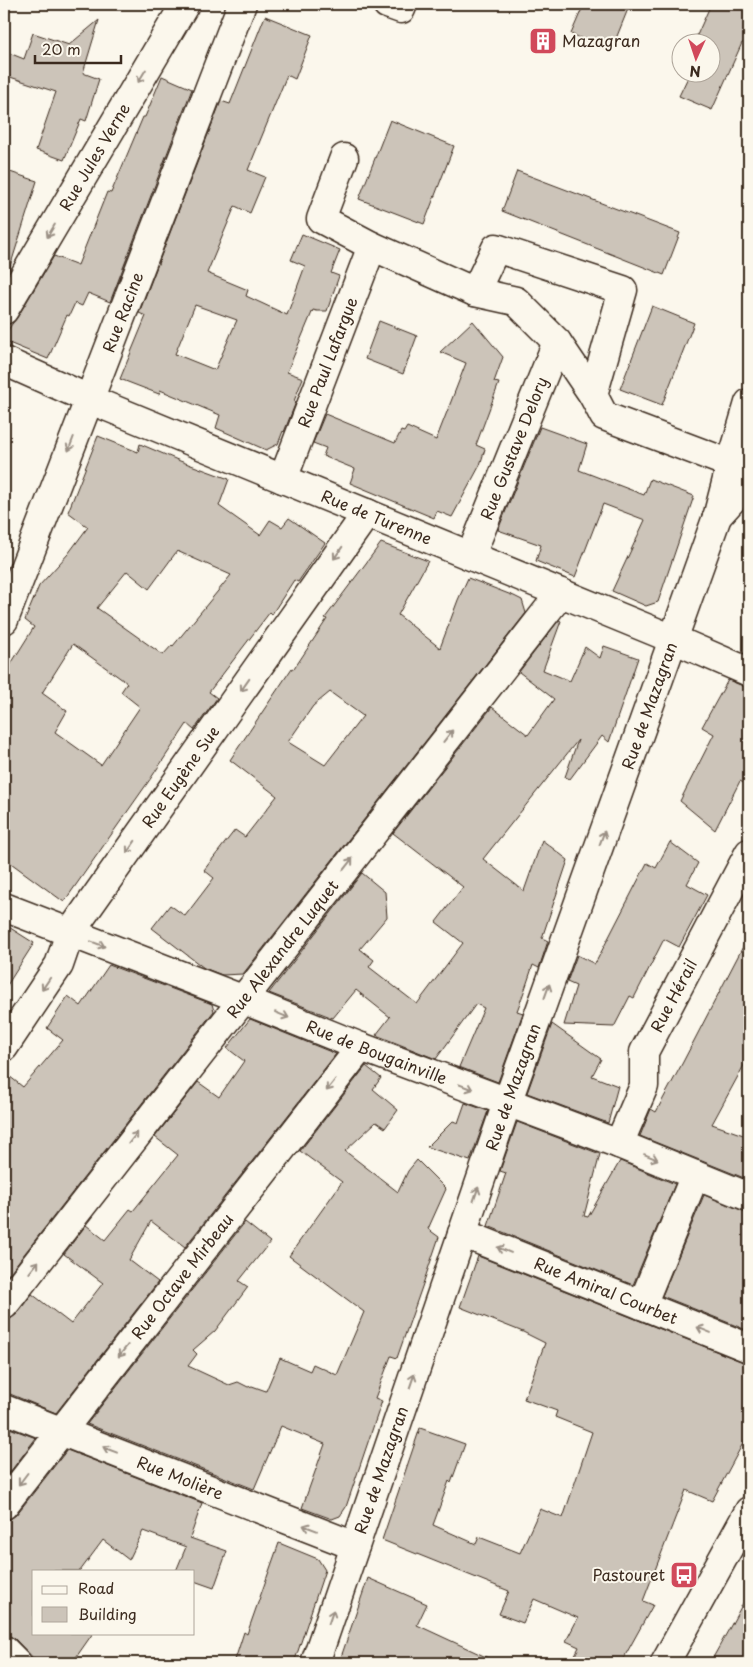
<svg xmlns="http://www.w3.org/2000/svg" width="753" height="1667" font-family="'Playpen Sans',sans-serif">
  <rect width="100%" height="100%" fill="#fbf7ec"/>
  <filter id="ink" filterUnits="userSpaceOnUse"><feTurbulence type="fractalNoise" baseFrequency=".02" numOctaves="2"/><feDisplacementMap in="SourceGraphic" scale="10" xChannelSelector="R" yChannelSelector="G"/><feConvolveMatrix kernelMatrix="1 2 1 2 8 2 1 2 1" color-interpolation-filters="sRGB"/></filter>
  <g filter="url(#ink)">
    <g fill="#ccc4b9" stroke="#3b2a1e" fill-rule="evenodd">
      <path d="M584,4H630L611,51L571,34Z"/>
      <path d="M711,4H749V31L744,43H742L712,110L679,96L690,73L689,72H710V42H694Z"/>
      <path d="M265,16L312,35L295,79L287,75L248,170L265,177L250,213L235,206L207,273L248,290L246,296L287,315L305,266L291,260L302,234L340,250L331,273L339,276L327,311H317L313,310L287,372L303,378L294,401L296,402L284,432L283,431L278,444L266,450L216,428L220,415L160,390L159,394L120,379L146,316L139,313L221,101L230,104ZM195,305L237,320L215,370L175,354Z"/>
      <path d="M99,20L83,73L99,79L86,121L81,119L64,160L36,150L56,92L4,75V51L24,59L33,33L69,45Z"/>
      <path d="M162,76L192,89L110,302L88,293L82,306L75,303L69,316L67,315L48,359L4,341V336L12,324L17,318L54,256L78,265L107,192L111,193L143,117H145Z"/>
      <path d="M390,120L454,146L424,224L359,199Z"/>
      <path d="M4,170L37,181L9,270L4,269Z"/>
      <path d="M517,171L680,233L664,275L502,211Z"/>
      <path d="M652,306L694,323L662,405L620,389Z"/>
      <path d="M379,321L417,336L403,374L365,359Z"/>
      <path d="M473,321L503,357L494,382L499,383L476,445L485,449L480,465L452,517L437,511L434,518L350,483L355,469L323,456L326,448L313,443L325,414L395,443L401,431L404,432L407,427L436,440L466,363L440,352Z"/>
      <path d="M540,427L587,444L579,470L644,495L650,479L694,496L658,602L646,606L612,591L645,520L603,504L575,577L536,561L541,545L498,530Z"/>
      <path d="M98,436L138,452L140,444L180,461L229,479L219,506L260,535L270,520L282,527L289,518L325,543L298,582L294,580L272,614L270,612L209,692L217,698L194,730L187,724L151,778L64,902L4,858V675L34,627L25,620L39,586L68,554L88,527L68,512ZM177,551L231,575L173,646L172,645L163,655L97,608L127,571L149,589ZM73,644L127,683L121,692L140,707L101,765L55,732L67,711L42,693Z"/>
      <path d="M381,543L428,561L398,615L440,648L458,600L468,578L514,596L522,600L526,613L243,974L222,975L204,968L152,928L170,905L185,916L214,878L204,870L235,830L245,837L277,796L230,760L292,668L294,669L327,619L325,618ZM330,692L363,716L325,765L288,742L313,706Z"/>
      <path d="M559,620L561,621L543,670L570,681L585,647L600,658L604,646L638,658L609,742L602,736L570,779L565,777L578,740L483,859L524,891L542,840L568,860L542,938L548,941L539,968L533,965L525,989L517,1011L523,1013L498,1082L459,1067L484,1008L476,1004L436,1059L376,1035L390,1017L356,990L333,1018L269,993L362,873L385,892L387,917L360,949L374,960L369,967L417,1004L463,943L436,922L463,887L393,833L492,707L528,735L554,699L519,672Z"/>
      <path d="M728,680L743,686L749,687V786L740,781L715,830L680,801L714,734L702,727Z"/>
      <path d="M670,842L698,863L687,884L707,895L679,947L664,939L634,998L630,996L614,1027L564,1025L576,986L567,982L577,955L595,964L647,863L656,868Z"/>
      <path d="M4,924L34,943L4,990Z"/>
      <path d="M749,935V1056L712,1124L749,1137V1180L640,1136L651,1109L656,1112L683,1062Z"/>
      <path d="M109,965L212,1004L214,1011L4,1280V1072L23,1087L63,1040L47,1028L68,996L81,1006Z"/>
      <path d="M250,1019L336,1054L185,1247L151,1221L129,1260L158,1282L56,1413L10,1394H4V1320L10,1319L16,1315L32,1294L71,1324L103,1283L64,1254L86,1225L105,1240L130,1209L133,1211L178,1155L155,1137L198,1082L219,1097L244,1061L227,1048Z"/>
      <path d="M552,1024L601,1059L592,1076L618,1086L608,1123L527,1093Z"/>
      <path d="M366,1066L381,1078L373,1089L398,1110L385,1128L376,1122L345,1151L398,1192L408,1171L417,1160L446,1189L428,1229L439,1237L423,1284L397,1358L391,1356L375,1398L382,1401L346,1507L340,1516L332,1519L302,1508L325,1444L281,1426L254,1489L87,1424L245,1222L270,1242L239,1281L248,1287L215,1331L193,1350L197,1354L188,1366L229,1385L238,1382L248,1387L252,1386L266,1391L280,1358L310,1371L313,1364L337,1375L364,1312L289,1256L342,1182L300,1151Z"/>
      <path d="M465,1103L488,1111L470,1161L427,1147L453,1121L458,1123Z"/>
      <path d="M517,1122L600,1154L584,1216L588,1217L620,1161L675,1184L633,1285L488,1226L506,1173L500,1171Z"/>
      <path d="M704,1195L743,1211L749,1212V1331L662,1296Z"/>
      <path d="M478,1256L743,1362L749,1363V1432L712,1501L686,1490L643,1601L653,1605L621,1663H571L579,1647L566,1641L578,1618L534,1599L523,1623L499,1614L509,1591L382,1540L420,1428L465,1444L451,1483L449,1481L433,1525L476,1544L479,1537L520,1553L540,1509L563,1518L592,1432L555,1417L557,1411L524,1399L545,1343L523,1332L460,1307Z"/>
      <path d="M4,1426L36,1438L4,1480Z"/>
      <path d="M67,1450L202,1503L190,1538L227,1551L214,1588L194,1581V1571H176L186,1547L143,1531L129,1560L103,1540L80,1571H34V1633H93L72,1663H38L15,1639L8,1635H4V1520L10,1519L16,1515Z"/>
      <path d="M279,1543L318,1559L325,1570L294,1663H234L244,1632L247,1634Z"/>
      <path d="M368,1578L427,1604L417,1625L499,1663H339Z"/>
      <path d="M749,1592V1663H710L729,1629Z"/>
    </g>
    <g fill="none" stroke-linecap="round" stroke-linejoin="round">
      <defs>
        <g id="minor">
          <path d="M387,4L401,9L403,4"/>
          <path d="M344,158L321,219L372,246L475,292L516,301L557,342L593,395L604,416L731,464"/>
          <path d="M475,292L496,248L623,290L593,395"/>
          <path id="s1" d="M4,310L185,4"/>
          <path id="s2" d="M4,361L98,403L673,639L749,672"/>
          <path id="s3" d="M283,479L372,246"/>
          <path d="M720,513L749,481"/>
          <path id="s4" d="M471,555L557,342"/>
          <path id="s5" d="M4,620L242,4"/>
          <path id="s6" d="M4,907L242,999L361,1047L619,1144L749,1197"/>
          <path id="s7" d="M4,1047L59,965L70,933L367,513"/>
          <path id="s8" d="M619,1144L644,1086V1052L749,853"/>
          <path id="s9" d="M462,1233L749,1348"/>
          <path id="s10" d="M4,1305L561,593"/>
          <path d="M642,1305L695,1175"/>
          <path id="s11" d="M4,1409L355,1546"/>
          <path id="s12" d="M4,1505L361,1047"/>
          <path d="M4,1650L17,1663"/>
          <path id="s13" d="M315,1663L507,1103L718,514L731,464L749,403"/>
        </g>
        <path id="major" d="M665,1663L749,1511"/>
      </defs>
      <use href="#minor" stroke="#3b2a1e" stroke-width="31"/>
      <use href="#major" stroke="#3b2a1e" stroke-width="31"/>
      <use href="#minor" stroke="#fbf7ec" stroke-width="28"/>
      <use href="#major" stroke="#fbf7ec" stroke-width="28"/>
    </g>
    <defs><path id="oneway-shaft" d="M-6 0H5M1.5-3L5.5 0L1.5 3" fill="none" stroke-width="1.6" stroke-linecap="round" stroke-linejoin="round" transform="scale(1.25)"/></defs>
    <g stroke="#9b9085">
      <use href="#oneway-shaft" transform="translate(142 76) rotate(121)"/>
      <use href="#oneway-shaft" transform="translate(51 231) rotate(121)"/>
      <use href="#oneway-shaft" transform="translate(71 444) rotate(111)"/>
      <use href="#oneway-shaft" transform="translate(338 553) rotate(125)"/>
      <use href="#oneway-shaft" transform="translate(245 685) rotate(125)"/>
      <use href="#oneway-shaft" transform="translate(448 736) rotate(-52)"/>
      <use href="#oneway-shaft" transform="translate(602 838) rotate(-70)"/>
      <use href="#oneway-shaft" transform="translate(131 847) rotate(125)"/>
      <use href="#oneway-shaft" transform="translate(348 864) rotate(-52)"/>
      <use href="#oneway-shaft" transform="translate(98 944) rotate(21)"/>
      <use href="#oneway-shaft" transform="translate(46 984) rotate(124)"/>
      <use href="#oneway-shaft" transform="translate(547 991) rotate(-70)"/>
      <use href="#oneway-shaft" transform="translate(282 1015) rotate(22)"/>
      <use href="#oneway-shaft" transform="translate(331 1085) rotate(128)"/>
      <use href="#oneway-shaft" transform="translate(466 1087) rotate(21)"/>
      <use href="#oneway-shaft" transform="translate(133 1138) rotate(-52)"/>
      <use href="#oneway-shaft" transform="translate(651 1157) rotate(22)"/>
      <use href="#oneway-shaft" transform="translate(476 1194) rotate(-71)"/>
      <use href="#oneway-shaft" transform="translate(504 1250) rotate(-158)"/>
      <use href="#oneway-shaft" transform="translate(34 1267) rotate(-52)"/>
      <use href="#oneway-shaft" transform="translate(704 1330) rotate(-158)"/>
      <use href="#oneway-shaft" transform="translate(123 1351) rotate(128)"/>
      <use href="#oneway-shaft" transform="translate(412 1381) rotate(-71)"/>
      <use href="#oneway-shaft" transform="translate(110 1450) rotate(-159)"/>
      <use href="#oneway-shaft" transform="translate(23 1479) rotate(127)"/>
      <use href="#oneway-shaft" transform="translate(310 1528) rotate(-159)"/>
      <use href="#oneway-shaft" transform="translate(331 1617) rotate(-71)"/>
    </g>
  </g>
  <defs>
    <symbol id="building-square" viewBox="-11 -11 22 22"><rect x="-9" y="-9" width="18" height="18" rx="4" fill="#d1495b" stroke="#fbf7ec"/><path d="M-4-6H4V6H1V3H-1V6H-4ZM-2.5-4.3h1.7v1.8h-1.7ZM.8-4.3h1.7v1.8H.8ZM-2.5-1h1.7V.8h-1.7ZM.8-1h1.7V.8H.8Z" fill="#fff"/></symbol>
    <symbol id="bus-square" viewBox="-11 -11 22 22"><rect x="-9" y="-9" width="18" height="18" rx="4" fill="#d1495b" stroke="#fbf7ec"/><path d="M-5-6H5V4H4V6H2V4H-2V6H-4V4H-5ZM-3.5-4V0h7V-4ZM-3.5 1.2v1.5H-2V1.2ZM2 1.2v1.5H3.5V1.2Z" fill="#fff"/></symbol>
  </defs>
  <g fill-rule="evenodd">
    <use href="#building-square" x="527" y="25" width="32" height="32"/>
    <use href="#bus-square" x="668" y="1559" width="32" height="32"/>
  </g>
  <g text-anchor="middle" stroke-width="4" stroke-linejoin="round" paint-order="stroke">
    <g font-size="16" fill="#3b2a1e" stroke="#fbf7ec" text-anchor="start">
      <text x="562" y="47">Mazagran</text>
      <text x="665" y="1581" text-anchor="end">Pastouret</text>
    </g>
    <g font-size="16" fill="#3b2a1e" stroke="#fbf7ec">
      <text dy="6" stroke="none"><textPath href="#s1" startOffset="178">Rue Jules Verne</textPath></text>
      <text dy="6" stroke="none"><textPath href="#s5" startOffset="330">Rue Racine</textPath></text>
      <text dy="6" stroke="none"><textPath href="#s3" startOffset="125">Rue Paul Lafargue</textPath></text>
      <text dy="6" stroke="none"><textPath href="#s4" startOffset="115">Rue Gustave Delory</textPath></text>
      <text dy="6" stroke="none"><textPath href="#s2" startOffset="404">Rue de Turenne</textPath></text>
      <text dy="6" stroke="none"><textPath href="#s13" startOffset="1014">Rue de Mazagran</textPath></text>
      <text dy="6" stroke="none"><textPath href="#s7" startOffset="324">Rue Eugène Sue</textPath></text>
      <text dy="6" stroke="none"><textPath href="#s10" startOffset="452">Rue Alexandre Luquet</textPath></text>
      <text dy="6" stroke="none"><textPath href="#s8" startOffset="161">Rue Hérail</textPath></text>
      <text dy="6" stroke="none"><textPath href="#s6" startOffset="400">Rue de Bougainville</textPath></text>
      <text dy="6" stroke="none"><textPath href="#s13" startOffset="609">Rue de Mazagran</textPath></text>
      <text dy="6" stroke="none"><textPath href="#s12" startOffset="290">Rue Octave Mirbeau</textPath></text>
      <text dy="6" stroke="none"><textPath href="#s9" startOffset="155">Rue Amiral Courbet</textPath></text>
      <text dy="6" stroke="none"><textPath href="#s13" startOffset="204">Rue de Mazagran</textPath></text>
      <text dy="6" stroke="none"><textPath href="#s11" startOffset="189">Rue Molière</textPath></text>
    </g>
  </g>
  <rect width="753" height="1667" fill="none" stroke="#fbf7ec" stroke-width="20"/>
  <rect x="10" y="10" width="733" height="1647" fill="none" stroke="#3b2a1e" stroke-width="2" filter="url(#ink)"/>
  <rect x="32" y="1570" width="162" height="65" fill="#fbf7ec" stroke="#aea59a"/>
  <rect x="42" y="1586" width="25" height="8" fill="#fbf7ec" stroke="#aea59a"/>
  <text x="78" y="1594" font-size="15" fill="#3b2a1e">Road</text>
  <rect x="42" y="1607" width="25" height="15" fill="#ccc4b9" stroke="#aea59a"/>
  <text x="78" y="1620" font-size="15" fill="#3b2a1e">Building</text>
  <g transform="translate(696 58) rotate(183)"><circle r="24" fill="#fbf7ec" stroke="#aea59a"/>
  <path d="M0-4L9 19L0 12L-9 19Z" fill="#d1495b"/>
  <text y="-8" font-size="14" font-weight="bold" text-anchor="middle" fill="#3b2a1e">N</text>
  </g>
  <path d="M35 55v8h86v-8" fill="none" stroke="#3b2a1e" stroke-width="2.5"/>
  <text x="42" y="55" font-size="15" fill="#3b2a1e" stroke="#fbf7ec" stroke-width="4" paint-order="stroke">20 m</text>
</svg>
